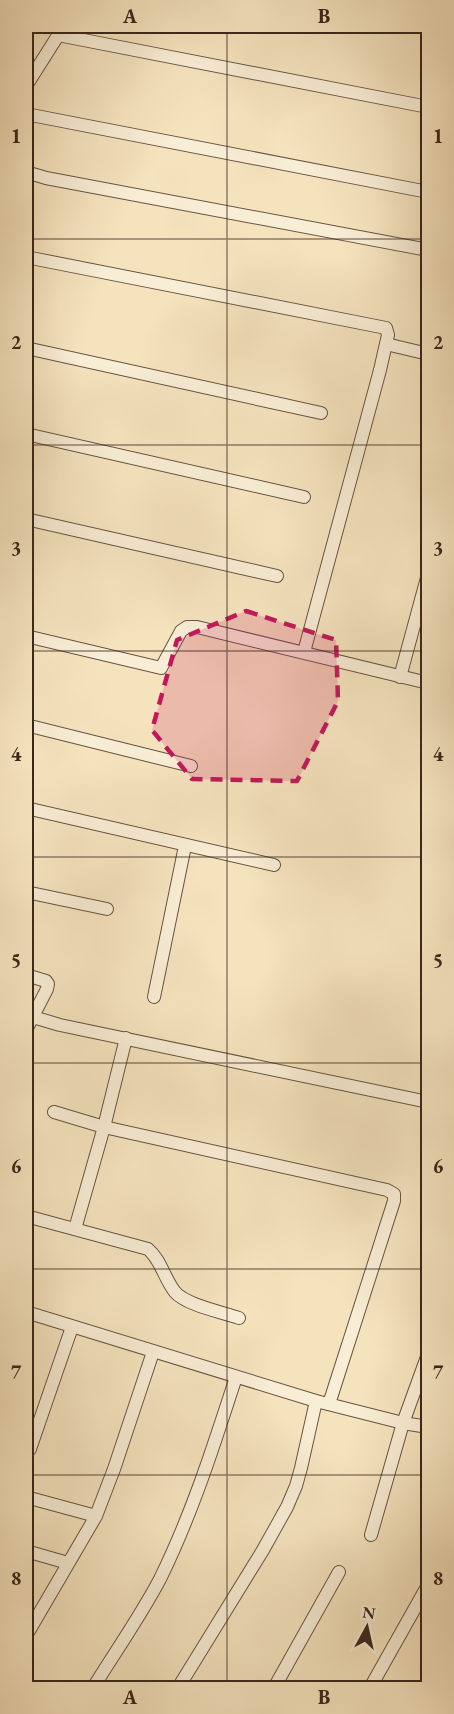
<svg xmlns="http://www.w3.org/2000/svg" width="454" height="1714" font-family="'EB Garamond',serif">
  <rect width="100%" height="100%" fill="#f5e3be"/>
  <filter id="stains"><feTurbulence type="fractalNoise" baseFrequency=".00333" numOctaves="4"/><feColorMatrix values="0 0 0 0 .2 0 0 0 0 .09 0 0 0 0 .02 0 0 0 .5 -.17"/></filter>
  <radialGradient id="worn" r=".72"><stop offset=".6" stop-color="#630" stop-opacity="0"/><stop offset="1" stop-color="#630" stop-opacity=".3"/></radialGradient>
  <g fill="none" stroke-linecap="round" stroke-linejoin="round">
    <defs>
      <g id="street">
        <path d="M58,35L428,107"/>
        <path d="M26,86L64,26"/>
        <path d="M26,114L428,192"/>
        <path d="M26,172L46,178L428,250"/>
        <path d="M26,257L386,328L388,335L380,370L304,652"/>
        <path d="M386,344L428,354"/>
        <path d="M26,348L321,413"/>
        <path d="M26,434L304,497"/>
        <path d="M26,519L277,576"/>
        <path d="M26,636L161,668L181,631L187,627H197L428,683"/>
        <path d="M400,677L428,574"/>
        <path d="M26,725L191,766"/>
        <path d="M26,808L274,865"/>
        <path d="M26,892L107,909"/>
        <path d="M26,975L46,981L48,984L47,989L26,1030"/>
        <path d="M154,997L185,846"/>
        <path d="M33,1017L60,1025L428,1102"/>
        <path d="M54,1112L104,1127L387,1190L394,1194V1201L329,1404"/>
        <path d="M26,1216L148,1249C161,1260 164,1278 175,1292C186,1305 222,1312 239,1318"/>
        <path d="M75,1229L104,1127L126,1038"/>
        <path d="M26,1312L316,1401L403,1423L428,1427"/>
        <path d="M30,1449L72,1327"/>
        <path d="M26,1497L96,1516"/>
        <path d="M371,1535L403,1423L428,1354"/>
        <path d="M26,1551L68,1563"/>
        <path d="M26,1636L96,1516L114,1469L153,1352"/>
        <path d="M93,1688C115,1652 140,1617 160,1579C192,1514 214,1445 236,1377"/>
        <path d="M178,1688L263,1550L287,1507L296,1486L301,1468L316,1401"/>
        <path d="M274,1688L339,1572"/>
        <path d="M370,1688L428,1585"/>
      </g>
    </defs>
    <use href="#street" stroke="#685542" stroke-width="14"/>
    <use href="#street" stroke="#f8edd5" stroke-width="12"/>
  </g>
  <path fill="#c2185b" fill-opacity="0.2" stroke="#c2185b" stroke-width="4.5" stroke-dasharray="12 8" stroke-linejoin="round" d="M246,611L336,640L338,701L297,781L192,779L152,730L177,640Z"/>
  <path fill="none" stroke="#392619" stroke-width="1.5" stroke-opacity="0.55" d="M227,26V1688M26,239H428M26,445H428M26,651H428M26,857H428M26,1063H428M26,1269H428M26,1475H428"/>
  <rect width="454" height="1714" fill="none" stroke="#f5e3be" stroke-width="66"/>
  <g transform="translate(367 1627) rotate(8)" stroke="#f8edd5" stroke-width="4.5" paint-order="stroke">
  <path d="M0-4.5L10 22L0 15L-10 22Z" fill="#392619"/>
  <text y="-9" font-size="16" font-weight="bold" text-anchor="middle" fill="#392619">N</text>
  </g>
  <rect x="33" y="33" width="388" height="1648" fill="none" stroke="#392619" stroke-width="2"/>
  <g font-size="20" text-anchor="middle" font-weight="bold" fill="#392619">
    <text x="130" y="23">A</text>
    <text x="324" y="23">B</text>
    <text x="16" y="143">1</text>
    <text x="438" y="143">1</text>
    <text x="16" y="349">2</text>
    <text x="438" y="349">2</text>
    <text x="16" y="555">3</text>
    <text x="438" y="555">3</text>
    <text x="16" y="761">4</text>
    <text x="438" y="761">4</text>
    <text x="16" y="967">5</text>
    <text x="438" y="967">5</text>
    <text x="16" y="1173">6</text>
    <text x="438" y="1173">6</text>
    <text x="16" y="1379">7</text>
    <text x="438" y="1379">7</text>
    <text x="16" y="1585">8</text>
    <text x="438" y="1585">8</text>
    <text x="130" y="1704">A</text>
    <text x="324" y="1704">B</text>
  </g>
  <rect width="100%" height="100%" filter="url(#stains)"/>
  <rect width="100%" height="100%" fill="url(#worn)"/>
</svg>
